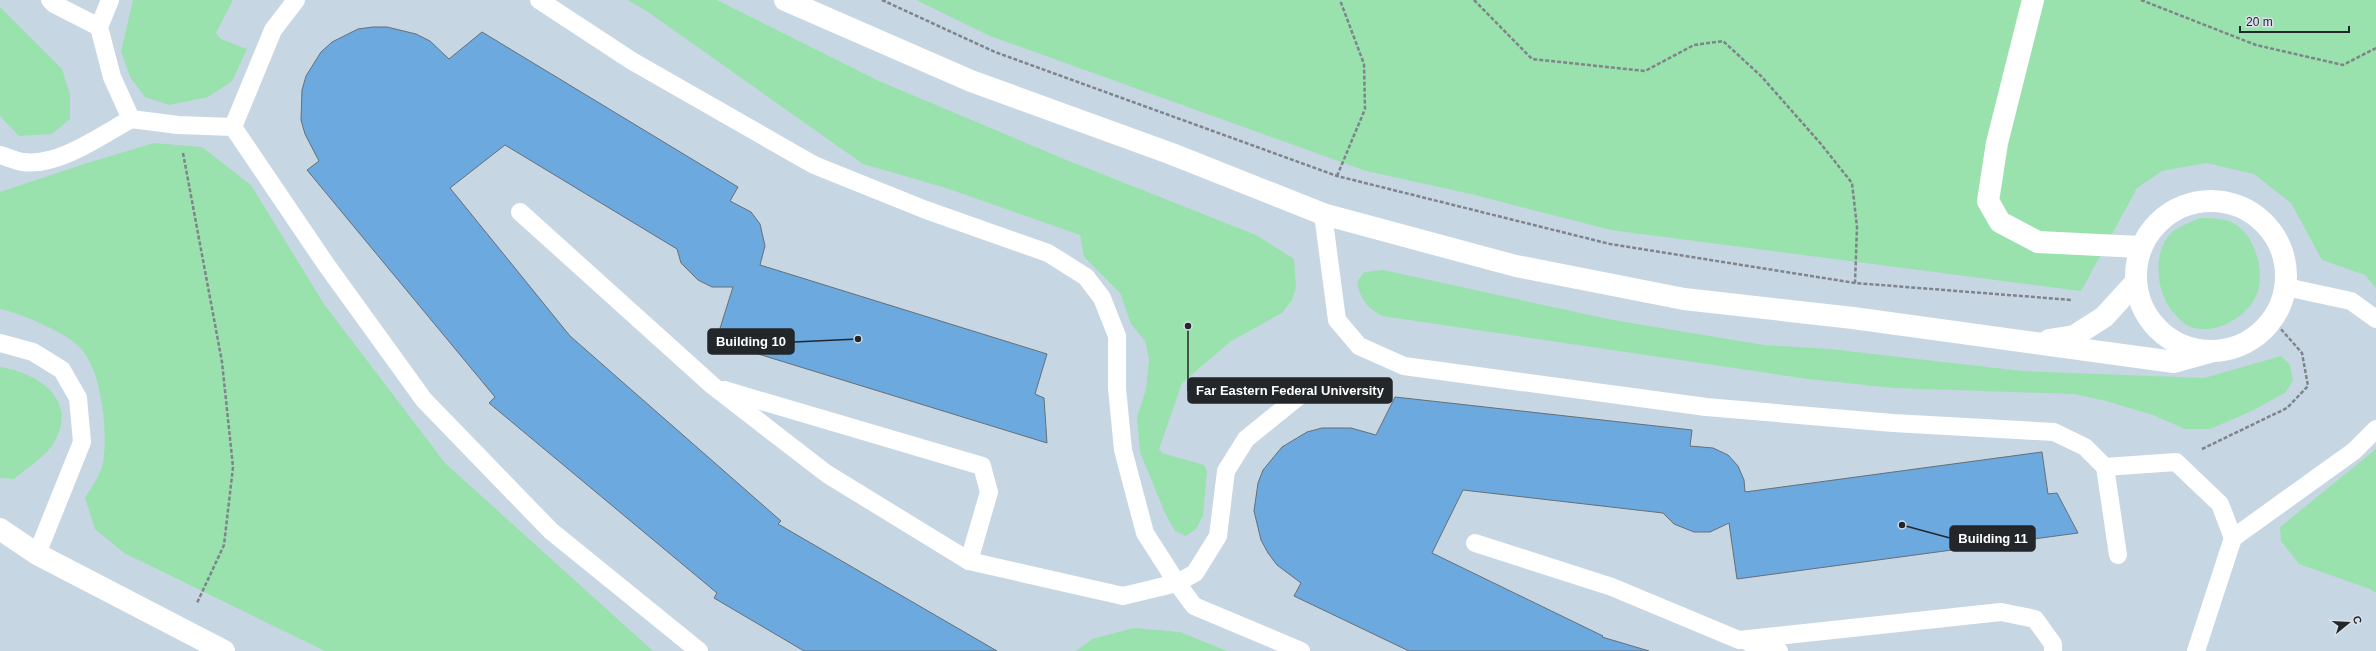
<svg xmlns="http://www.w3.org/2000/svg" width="2376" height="651" font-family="Arial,sans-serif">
  <rect width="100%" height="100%" fill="#d8e1e9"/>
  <rect fill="#c7d6e3" x="0" y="0" width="2376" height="651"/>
  <g fill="#99e2ae">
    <path d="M133,0H233L216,33L221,39L247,49L232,81L208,97L169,105L145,97L130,77L121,51Z"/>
    <path d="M627,0H717L879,81L1064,159L1256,235L1294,259L1296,287L1292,300L1282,313L1231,341L1182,383L1159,449L1162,453L1204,465L1207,471L1203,516L1196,529L1186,536L1175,531L1164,511L1140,452L1137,417L1146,389L1149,359L1145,341L1131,324L1120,293L1084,257L1080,235L946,188L863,164L645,10Z"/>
    <path d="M916,0H2376V288L2365,275L2322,260L2291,203L2254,174L2206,163L2162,171L2137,188L2081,291L1611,230L1471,194L1366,171L990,36Z"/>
    <path d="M0,7L62,69L70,95V119L52,134L19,136L0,116Z"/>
    <path d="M154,143L202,147L251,185L324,304L445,463L653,651H325L124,553L95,529L85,498C91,488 101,474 103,463C108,433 102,375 83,351C71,334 20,313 0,309V192L84,164Z"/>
    <path d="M2200,218C2211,218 2223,218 2233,223C2256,234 2267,277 2255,298C2245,318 2216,334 2194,328C2185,326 2178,318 2173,312C2156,293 2152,252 2171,233C2179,226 2191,222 2200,218Z"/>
    <path d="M1383,270L1613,320L1764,345L1830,349L2022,371L2204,378L2281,356L2290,365L2293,380L2286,392L2254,410L2210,429H2185L2153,415L2106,401L2074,394L1894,388L1808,379L1382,316C1367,308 1360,299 1357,282L1364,272Z"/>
    <path d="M0,367C40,373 80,402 53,444C46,456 24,470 14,479L0,478Z"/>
    <path d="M2376,449V593L2370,589L2299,564L2281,541L2280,527Z"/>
    <path d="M1134,628L1180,632L1227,651H1076L1092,639Z"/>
  </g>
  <g fill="#6ba9df" stroke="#676f76">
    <path d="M373,27H387L416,34L430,41L449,59L482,32L738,187L730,201L751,212L760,224L765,246L760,265L1047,354L1035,394L1044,398L1047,443L716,341L733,287H712L698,280L681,263L677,249L505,145L450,188L570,336L781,521L778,524L997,651H804L714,598L717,593L489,403L495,397L307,170L319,161L305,134L301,120L302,90L306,76L321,52L332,42L358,29Z"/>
    <path d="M1395,397L1692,430L1690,446L1713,448L1728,455L1738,466L1744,480L1745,492L2042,452L2048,494L2057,493L2078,533L1737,579L1729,523L1710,532H1694L1674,524L1663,513L1463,490L1432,553L1603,636L1602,637L1649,651H1409L1294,596L1301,583L1277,565L1268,553L1261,540L1254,511L1258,483L1263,470L1282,447L1307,432L1322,428H1351L1376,435Z"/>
  </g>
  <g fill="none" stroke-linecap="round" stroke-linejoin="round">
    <g stroke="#7e8489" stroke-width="2.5" stroke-dasharray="4 2" stroke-linecap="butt">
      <path d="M882,0L995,52L1337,176L1610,244L1855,283L2072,300"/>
      <path d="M1474,0L1532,59L1645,71L1694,45L1723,41L1761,76L1821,144L1852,183L1857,227L1855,283"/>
      <path d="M2141,0L2256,45L2343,65L2376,48"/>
      <path d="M183,153L222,362L233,467L224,545L197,603"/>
      <path d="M1337,176L1365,109L1364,64L1340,0"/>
      <path d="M2202,449L2287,408L2308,386L2302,353L2273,320"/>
    </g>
    <g stroke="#fff" stroke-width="18">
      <path d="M50,0L54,4L99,27"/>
      <path d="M110,0L99,27L112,77L131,119L178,125L233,127L273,30L296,0"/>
      <path d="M233,127L325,263L424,400L551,531L699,651"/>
      <path d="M0,155C7,157 16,161 23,162C58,167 102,135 131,119"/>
      <path d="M520,212L713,386L827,474L969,561L1123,596L1177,583L1145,533L1123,450L1117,388V336L1102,298L1086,277L1048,253L926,210L814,165L632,61L539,0"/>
      <path d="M1323,214L1337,320L1359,346L1404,366L1706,407L1893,423L2054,432L2085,447L2105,467L2176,462L2220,504L2233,538L2354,451L2376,429"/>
      <path d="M2286,287L2351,301L2376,319"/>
      <path d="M0,343L33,352L62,370L78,398L82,442L37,554"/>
      <path d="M724,390L982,466L989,492L969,561"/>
      <path d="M2105,467L2118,555"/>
      <path d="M1475,543L1612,587L1739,640L2001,612L2035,619L2053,644V651"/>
      <path d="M1748,642L1779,651"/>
      <path d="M1301,651L1194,606L1177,583L1195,573L1218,536L1226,471L1246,439L1304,392"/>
      <path d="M2196,651L2233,538"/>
    </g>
    <g stroke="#fff" stroke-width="22">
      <path d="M785,0L971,81L1172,154L1323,214L1516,266L1684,299L1853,318L2174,362L2210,352"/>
      <path d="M2033,0L1997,143L1988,201L2000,222L2038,242L2140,247"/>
      <circle cx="2211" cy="276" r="75"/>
      <path d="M2049,340L2074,336L2104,317L2135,283"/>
      <path d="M0,529L37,554L224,651"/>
    </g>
  </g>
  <path fill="none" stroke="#24272a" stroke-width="1.5" d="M858 339L794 342M1188 326L1188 391M1902 525L1950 538"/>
  <g fill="#24272a" stroke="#d8e1e9" stroke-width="1.5">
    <circle cx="858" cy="339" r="4"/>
    <circle cx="1188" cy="326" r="4"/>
    <circle cx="1902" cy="525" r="4"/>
  </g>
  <g fill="#24272a" stroke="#24272a" stroke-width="1.5">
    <rect x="708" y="329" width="86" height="25" rx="4"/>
    <rect x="1188" y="378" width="204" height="25" rx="4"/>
    <rect x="1950" y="526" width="85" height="25" rx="4"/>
  </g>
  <g font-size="13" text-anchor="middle" font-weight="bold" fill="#fff">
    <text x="751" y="346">Building 10</text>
    <text x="1290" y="395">Far Eastern Federal University</text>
    <text x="1993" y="543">Building 11</text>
  </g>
  <g transform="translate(2348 623) rotate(72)" stroke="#d8e1e9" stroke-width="3" paint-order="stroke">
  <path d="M0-3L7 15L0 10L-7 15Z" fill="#24272a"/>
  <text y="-6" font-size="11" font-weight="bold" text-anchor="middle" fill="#24272a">С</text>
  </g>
  <path d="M2240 26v6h109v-6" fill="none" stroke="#24272a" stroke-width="2"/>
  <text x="2246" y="26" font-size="12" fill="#24272a" stroke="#d8e1e9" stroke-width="3" paint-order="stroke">20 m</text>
</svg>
